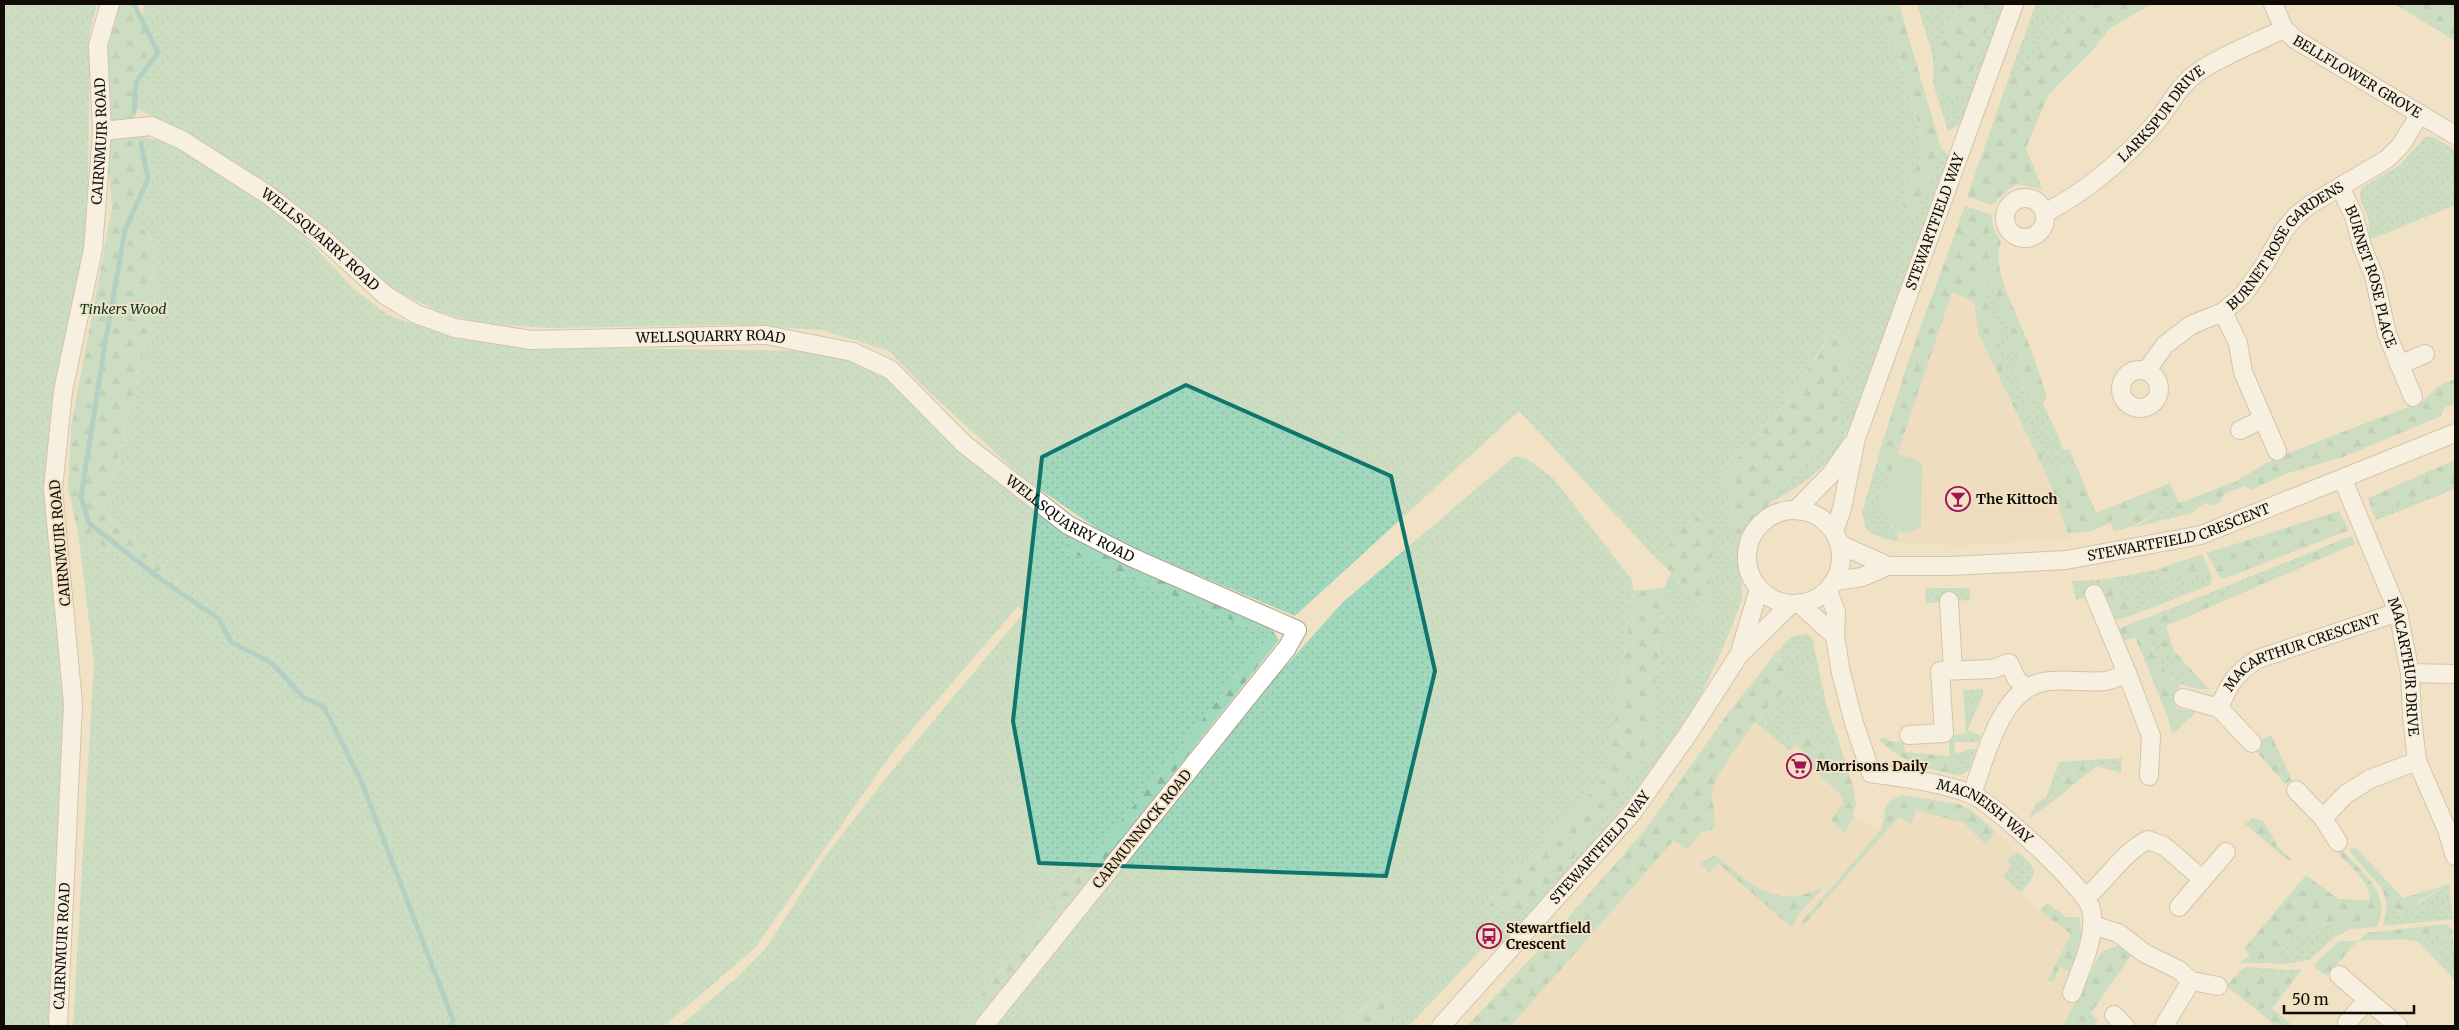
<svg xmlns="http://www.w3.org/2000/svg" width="2459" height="1030" font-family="Merriweather,serif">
  <defs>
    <pattern id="grass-dots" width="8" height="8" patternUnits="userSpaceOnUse" patternTransform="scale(1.25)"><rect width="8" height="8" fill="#9fd8bd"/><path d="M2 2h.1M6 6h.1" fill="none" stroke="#88b8a1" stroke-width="1.8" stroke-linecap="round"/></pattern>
    <pattern id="forest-firs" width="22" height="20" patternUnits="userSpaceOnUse" patternTransform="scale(1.25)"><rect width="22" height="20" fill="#9fd8bd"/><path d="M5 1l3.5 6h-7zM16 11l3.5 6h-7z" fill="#88b8a1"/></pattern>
  </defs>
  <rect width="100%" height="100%" fill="#f1e2c6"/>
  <g fill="#ead8b5">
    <path d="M1952,292L1974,301L1978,333L2047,476L2070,538L1960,546L1898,542L1891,473Z"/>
    <path d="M1755,722L1789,751L1795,745L1809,757L1805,762L1841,795L1844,833L1855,817L1881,830L1802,921L1801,927L1899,817L1916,810L1964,823L1985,844L1992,837L1995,831L2018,852L2006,861L2012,866L2003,876L2040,911L2071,934L2053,982L2060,967L2086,981L2063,1026H1511L1674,840L1686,850L1701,833L1713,829L1715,824L1712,789L1716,781L1743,736Z"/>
  </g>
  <g fill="url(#grass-dots)">
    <path d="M4,4H97L90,32L87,254L53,426L71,628L50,1026H4Z"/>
    <path d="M144,4H1883L1925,147L1901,204L1916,213L1941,148L1949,155L1855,416C1849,427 1843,440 1836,451C1819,473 1795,490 1771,502L1787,485L1828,336L1799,386L1725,474L1735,541L1746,529L1741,553L1742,600L1723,648L1698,701L1656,764L1604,831L1501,948L1495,944L1480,951L1409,1026H1395L1390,992L1332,1026H995L1275,678L1343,602L1515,456L1527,459L1554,479L1632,580L1633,591L1607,775L1485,905L1523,911L1650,748L1664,588L1671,572L1695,595L1707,622L1692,514L1658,560L1519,411L1295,616L1114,540L1023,478L924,387L889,351L823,330L730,325L548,328L481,324L438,311L390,288L188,137L133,106Z"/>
    <path d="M1917,4H1959L1933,56Z"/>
    <path d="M1987,4H2004L1962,123L1948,131L1933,83L1961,96L1991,9Z"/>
    <path d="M2036,4H2081L2060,35L2008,80Z"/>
    <path d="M139,136L175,144L287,218L355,290L388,315L453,338L528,347L820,351L868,365L890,382L963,451L1074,538L1062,549L1255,630L1263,623L1273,631L957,1026H680L742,973L766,948L823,859L894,768L1024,612L1018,606L892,753L755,948L664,1026H73L94,661L78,532L159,578L180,579L119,529L105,508L155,307L152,239L131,216L136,200Z"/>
    <path d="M2425,137H2433L2455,150V205L2369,240C2369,233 2369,225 2368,218C2365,207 2355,198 2363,187L2400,165Z"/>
    <path d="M1980,269L1988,275L2006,317L2022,385L2043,403L2064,450L2069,449L2076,465L2056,473L2046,464L2004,373L1998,338L1979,277Z"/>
    <path d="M1881,447L1880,468L1891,473L1889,481L1891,526L1897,531L1898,542L1876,536L1866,529L1862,513Z"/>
    <path d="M2455,484V489L2376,520L2370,505L2384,511Z"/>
    <path d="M2166,504L2175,512L2192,513L2131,528L2144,522Z"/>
    <path d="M2312,552L2311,559L2170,616L2157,614Z"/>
    <path d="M2208,568L2212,576L2210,585L2133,615L2131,604L2119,600L2112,578L2156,570L2166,581L2180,580Z"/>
    <path d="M2096,580L2099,589L2088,596L2076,600L2072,581Z"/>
    <path d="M1925,588H1970V600L1926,603Z"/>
    <path d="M1805,634L1811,636L1813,642L1827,708L1840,745L1824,750L1812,735L1790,740L1795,745L1790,751L1755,722L1783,692L1781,661L1775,654L1791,637Z"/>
    <path d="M2155,637L2164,652L2198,689L2180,684L2178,689L2151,649L2150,641Z"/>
    <path d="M1983,689V695L1966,734L1963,690Z"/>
    <path d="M1965,749H1976C1971,763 1970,779 1951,774L1955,753L1964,752Z"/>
    <path d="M2122,758L2121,773L2097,766L2093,769L2082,765L2061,777L2057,798L2029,819L2036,803L2046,798L2059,762Z"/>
    <path d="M2018,852C2038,868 2038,874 2021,893L2003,876L2011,866L2006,860Z"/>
    <path d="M2449,884L2453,919L2383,926L2387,905C2392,907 2397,911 2402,913C2407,914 2440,887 2449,884Z"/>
    <path d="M2316,924L2351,929L2333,938L2310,960L2285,964L2268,963L2304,929Z"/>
    <path d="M2435,932L2447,939L2453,936L2455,973L2424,938L2426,934Z"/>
    <path d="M2248,967L2288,970L2302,969L2295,979L2287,974L2238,973L2243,968Z"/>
  </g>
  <g fill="url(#forest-firs)">
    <path d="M110,4H134L158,53C138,79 129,85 136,120L102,124L98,45Z"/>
    <path d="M1883,4H1899L1941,148L1916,214L1901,204L1925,146Z"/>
    <path d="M1959,4H1987L1991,9L1982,46L1961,97L1933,83V56Z"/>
    <path d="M2081,4H2152L2110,28L2091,52L2049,94L2026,148L2042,189L2017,184L2003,194L1993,205L1967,197L2008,80L2060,35Z"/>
    <path d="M2395,4H2455V41Z"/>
    <path d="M130,134L139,136L136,200L131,216L152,239L155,307L105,508L119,529L181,580L159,578L78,532L68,488L71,427L112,208L107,150L113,135Z"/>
    <path d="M1965,206L1992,215L1993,228L2001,242C1990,269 2018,314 2027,340C2035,359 2041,378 2047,398L2043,403L2022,385L2006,317L1988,275L1980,270L1979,277L1998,338L2004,373L2046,464L2056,473L2076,465L2096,513L2170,483L2179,503L2237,481L2273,459L2423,401L2439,386L2455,379V403L2444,408L2441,416L2343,457L2288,473L2251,490L2245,486L2224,494L2221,502L2210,506L2206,502L2192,513L2175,512L2166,504C2149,518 2136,527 2114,531L2110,523L2088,532L2068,533L2047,476L1978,333L1974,301L1952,292L1891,473L1880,468L1881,447L1909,359Z"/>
    <path d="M1848,334L1833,441L1787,485L1734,542L1725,474L1799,386L1829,336Z"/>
    <path d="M2455,460V484L2384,511L2370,505L2368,498Z"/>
    <path d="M2339,511L2349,530L2223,579L2218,575L2207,553Z"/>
    <path d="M1692,513L1713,531L1707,623L1695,595L1658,560Z"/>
    <path d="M2351,536L2355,544L2166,626L2174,651L2209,689H2198L2164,652L2155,637L2150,641L2151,649L2178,689L2175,708L2196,712L2172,734L2168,717L2135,637L2123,641L2118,629L2157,614L2170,616L2310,559L2312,552Z"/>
    <path d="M1074,538L1263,623L1255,630L1062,549Z"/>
    <path d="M2202,554L2208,568L2180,580L2166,581L2156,570Z"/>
    <path d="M2112,578L2119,600L2131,604L2133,615L2117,620L2106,607L2096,580Z"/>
    <path d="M1664,588L1650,748L1569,865L1523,911L1485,905L1607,775L1633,591Z"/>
    <path d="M1273,631L1279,640L973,1026H957Z"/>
    <path d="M1775,654L1784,667L1783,692C1760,714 1742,737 1726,764C1721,771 1715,779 1713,788C1710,801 1718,816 1713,829L1701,833L1686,850L1674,840L1511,1026H1467L1551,937L1645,830L1726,716Z"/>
    <path d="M1800,729L1812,735L1824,750L1840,745L1854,790L1856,804L1852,816L1855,817L1844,833L1831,820L1843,804L1841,795L1805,762L1809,757L1790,740Z"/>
    <path d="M1968,730L1981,736L1979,742H1955V753L1951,774C1923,768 1900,760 1878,739L1887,738L1889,741L1904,742L1905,752L1949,756V735L1966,734Z"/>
    <path d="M2271,735L2292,780L2285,784L2256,751L2263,739Z"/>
    <path d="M2082,765L2093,769L2057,798C2060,778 2060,770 2082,765Z"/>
    <path d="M1903,795L1959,804L1971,810L1995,831L1992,837L1985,844L1964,823L1916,810L1911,824L1899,817L1801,928L1802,921L1881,830L1886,807L1890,801Z"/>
    <path d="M2253,818L2263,821L2278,847L2291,859L2289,861L2245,824Z"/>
    <path d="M2353,847L2356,848L2403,898L2446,885L2421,900L2408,912L2403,913L2387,905L2382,888L2349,851Z"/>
    <path d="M2342,850C2361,871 2395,897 2376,927L2351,929L2316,924L2304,929L2268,963H2240L2250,955L2244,949L2306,875L2338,899L2370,900C2371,882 2349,866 2338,853Z"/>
    <path d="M1716,855C1750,883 1774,911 1820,888L1821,890L1797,916L1792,928L1718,863L1709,873L1700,863Z"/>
    <path d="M2047,903L2066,917H2079C2084,938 2079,952 2072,973L2060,967L2053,982L2048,980L2071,934L2040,911Z"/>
    <path d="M2446,924L2452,929L2453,936L2447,939L2434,932L2426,934L2424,938L2455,973V980L2417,941L2401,939L2359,941L2366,933Z"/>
    <path d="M2339,941H2357L2327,976L2313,966Z"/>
    <path d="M2120,945L2132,954L2091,1013L2098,1021L2093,1026H2063L2102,951Z"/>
    <path d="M2238,973L2287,974L2295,979L2272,1008L2293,1026H2276L2227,986Z"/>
    <path d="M1391,991L1395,1026H1332L1391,992Z"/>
  </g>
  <path fill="#9fd8bd" d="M1897,454L1913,458L1922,464L1921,527L1908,533L1897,531C1876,512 1890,477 1897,454Z"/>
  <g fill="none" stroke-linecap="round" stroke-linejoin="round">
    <g stroke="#6bbbbf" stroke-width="5">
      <path d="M134,4L158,53L136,82L134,112"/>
      <path d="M141,143L148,179L125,230L105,344L81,497L89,523L159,578L219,619L231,642L272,663L303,697L324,707L362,783L453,1020L451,1026"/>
    </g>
    <defs>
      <g id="minor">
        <path id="s1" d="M2273,4L2284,29L2296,40L2455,135"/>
        <path id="s2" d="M102,131L151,126L182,140L268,195L318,234L385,295L416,314L455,328L531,340L766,335L853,352L891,370L964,444L1068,525L1131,557L1297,630L1287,648L984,1026"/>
        <path id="s3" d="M2340,187L2354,216L2362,246L2374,276L2387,334L2413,397"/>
        <circle cx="2025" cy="218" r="20"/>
        <path id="s4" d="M2045,213C2085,192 2122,161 2152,127C2169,109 2177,86 2198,72C2223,55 2257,42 2284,29"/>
        <path d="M2223,312L2238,343L2243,372L2277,451"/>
        <path d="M2399,365L2425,354"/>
        <circle cx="2140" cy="389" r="19"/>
        <path id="s5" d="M2146,371L2165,345L2191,325L2223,312L2243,295L2265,264L2284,230L2297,215L2311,204L2387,159L2401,145L2420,114"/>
        <path d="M2240,430L2263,419"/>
        <path id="s6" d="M2343,480L2398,612L2410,673L2412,718L2417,761L2447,830L2455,856"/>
        <path d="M1797,509L1831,474L1851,445"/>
        <circle cx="1794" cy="557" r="47"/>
        <path id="s7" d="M1834,531L1842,509L1856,438L2014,4"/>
        <path id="s8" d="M1841,545L1888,566H1950L2066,560L2201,535L2455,433"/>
        <path d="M1836,581L1862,577L1888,566"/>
        <path id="s9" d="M1828,591L1836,612L1835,636L1841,673L1854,723L1871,773C1903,778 1940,782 1971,794C1992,802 2087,889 2091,909C2097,936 2081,968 2072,993"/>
        <path d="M1949,601L1953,670"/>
        <path d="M1800,604L1835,636"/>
        <path d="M1740,652L1759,589"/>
        <path d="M2127,673L2151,736L2149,776"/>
        <path d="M2410,673L2455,674"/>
        <path d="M2183,698L2219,708"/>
        <path d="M1909,735L1944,733L1940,671L1993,669L2009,663L2016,678L2026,689"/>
        <path id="s10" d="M2252,743L2219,708C2229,684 2236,672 2258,659L2398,612"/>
        <path d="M2296,790L2323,818L2338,842"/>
        <path d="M1972,794C1985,759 2000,690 2043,682C2063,678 2085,683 2105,681C2113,680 2120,676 2127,673L2094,594"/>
        <path d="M2323,818L2346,794L2370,779L2417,761"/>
        <path d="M2086,897C2106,881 2125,850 2148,840L2164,846L2201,878"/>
        <path d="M2179,907L2226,852"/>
        <path d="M2093,925L2118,933L2144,953L2179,970L2191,981L2218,986"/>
        <path d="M2339,975L2398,1026"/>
        <path d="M2114,1015L2125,1026"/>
        <path d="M2347,1023L2367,1000"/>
        <path id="s11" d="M58,1026L73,704L53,489L63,391L93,249L102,131L98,45L110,4"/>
        <path id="s12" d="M1441,1026L1632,813L1688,734L1739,655L1791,604"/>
        <path d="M2164,1026L2191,981"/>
      </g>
    </defs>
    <use href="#minor" stroke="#b0a288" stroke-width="20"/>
    <use href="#minor" stroke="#fff" stroke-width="18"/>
  </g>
  <path d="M0 0H2459V1030H0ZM1186,385L1391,476L1435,671L1386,876L1039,863L1013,721L1042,457Z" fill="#f1e2c6" fill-opacity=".55" fill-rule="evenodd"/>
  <path fill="none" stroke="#0f766e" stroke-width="4" stroke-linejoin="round" d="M1186,385L1391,476L1435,671L1386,876L1039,863L1013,721L1042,457Z"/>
  <defs>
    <symbol id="bar-ring" viewBox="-11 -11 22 22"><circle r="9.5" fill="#f1e2c6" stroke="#a21257" stroke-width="1.5"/><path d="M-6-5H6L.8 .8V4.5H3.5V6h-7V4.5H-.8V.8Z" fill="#a21257"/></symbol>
    <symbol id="supermarket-ring" viewBox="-11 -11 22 22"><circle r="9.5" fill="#f1e2c6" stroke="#a21257" stroke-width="1.5"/><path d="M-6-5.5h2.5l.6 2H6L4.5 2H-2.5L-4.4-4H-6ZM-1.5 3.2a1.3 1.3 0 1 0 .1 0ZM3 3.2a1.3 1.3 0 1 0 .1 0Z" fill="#a21257"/></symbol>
    <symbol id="bus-ring" viewBox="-11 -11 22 22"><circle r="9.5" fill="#f1e2c6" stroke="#a21257" stroke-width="1.5"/><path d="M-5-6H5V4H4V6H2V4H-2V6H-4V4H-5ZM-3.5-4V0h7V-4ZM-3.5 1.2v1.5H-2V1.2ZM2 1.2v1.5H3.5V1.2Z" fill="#a21257"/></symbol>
  </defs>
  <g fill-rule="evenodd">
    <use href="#bar-ring" x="1944" y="485" width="28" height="28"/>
    <use href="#supermarket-ring" x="1785" y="752" width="28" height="28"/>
    <use href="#bus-ring" x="1475" y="922" width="28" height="28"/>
  </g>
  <g text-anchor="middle" stroke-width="4" stroke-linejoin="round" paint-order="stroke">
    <g font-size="14" fill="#100b04" stroke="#f1e2c6">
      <text dy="5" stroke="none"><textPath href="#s1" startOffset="115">BELLFLOWER GROVE</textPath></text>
      <text dy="5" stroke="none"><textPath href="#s4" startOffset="154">LARKSPUR DRIVE</textPath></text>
      <text dy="5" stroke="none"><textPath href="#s11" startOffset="890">CAIRNMUIR ROAD</textPath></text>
      <text dy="5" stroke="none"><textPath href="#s7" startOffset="326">STEWARTFIELD WAY</textPath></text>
      <text dy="5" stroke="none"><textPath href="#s2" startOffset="254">WELLSQUARRY ROAD</textPath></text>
      <text dy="5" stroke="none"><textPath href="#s5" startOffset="192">BURNET ROSE GARDENS</textPath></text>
      <text dy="5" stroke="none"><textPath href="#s3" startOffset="95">BURNET ROSE PLACE</textPath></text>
      <text dy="5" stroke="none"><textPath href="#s2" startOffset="674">WELLSQUARRY ROAD</textPath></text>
      <text dy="5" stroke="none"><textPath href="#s2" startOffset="1094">WELLSQUARRY ROAD</textPath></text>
      <text dy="5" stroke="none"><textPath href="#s8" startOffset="346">STEWARTFIELD CRESCENT</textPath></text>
      <text transform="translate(60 543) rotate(-95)" y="5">CAIRNMUIR ROAD</text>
      <text dy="5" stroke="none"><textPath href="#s10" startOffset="154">MACARTHUR CRESCENT</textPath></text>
      <text dy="5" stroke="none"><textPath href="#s6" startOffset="198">MACARTHUR DRIVE</textPath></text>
      <text dy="5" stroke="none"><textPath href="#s9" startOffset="311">MACNEISH WAY</textPath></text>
      <text transform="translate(1142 829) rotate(-51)" y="5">CARMUNNOCK ROAD</text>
      <text dy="5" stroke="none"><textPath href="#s12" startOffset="239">STEWARTFIELD WAY</textPath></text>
      <text dy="5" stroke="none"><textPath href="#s11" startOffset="80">CAIRNMUIR ROAD</textPath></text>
    </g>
    <g font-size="14" font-style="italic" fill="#003825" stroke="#f1e2c6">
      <text x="123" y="314">Tinkers Wood</text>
    </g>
    <g font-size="14" font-weight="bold" fill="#100b04" stroke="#f1e2c6" text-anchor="start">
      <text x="1976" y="504">The Kittoch</text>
      <text x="1816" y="771">Morrisons Daily</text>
      <text x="1506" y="933">Stewartfield<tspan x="1506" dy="16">Crescent</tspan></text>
    </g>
  </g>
  <rect width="2459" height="1030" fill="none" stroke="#100b04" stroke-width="10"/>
  <path d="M2284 1005v8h130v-8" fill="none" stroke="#100b04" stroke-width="2.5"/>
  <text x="2292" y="1005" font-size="15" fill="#100b04" stroke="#f1e2c6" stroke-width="4" paint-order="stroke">50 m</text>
</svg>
